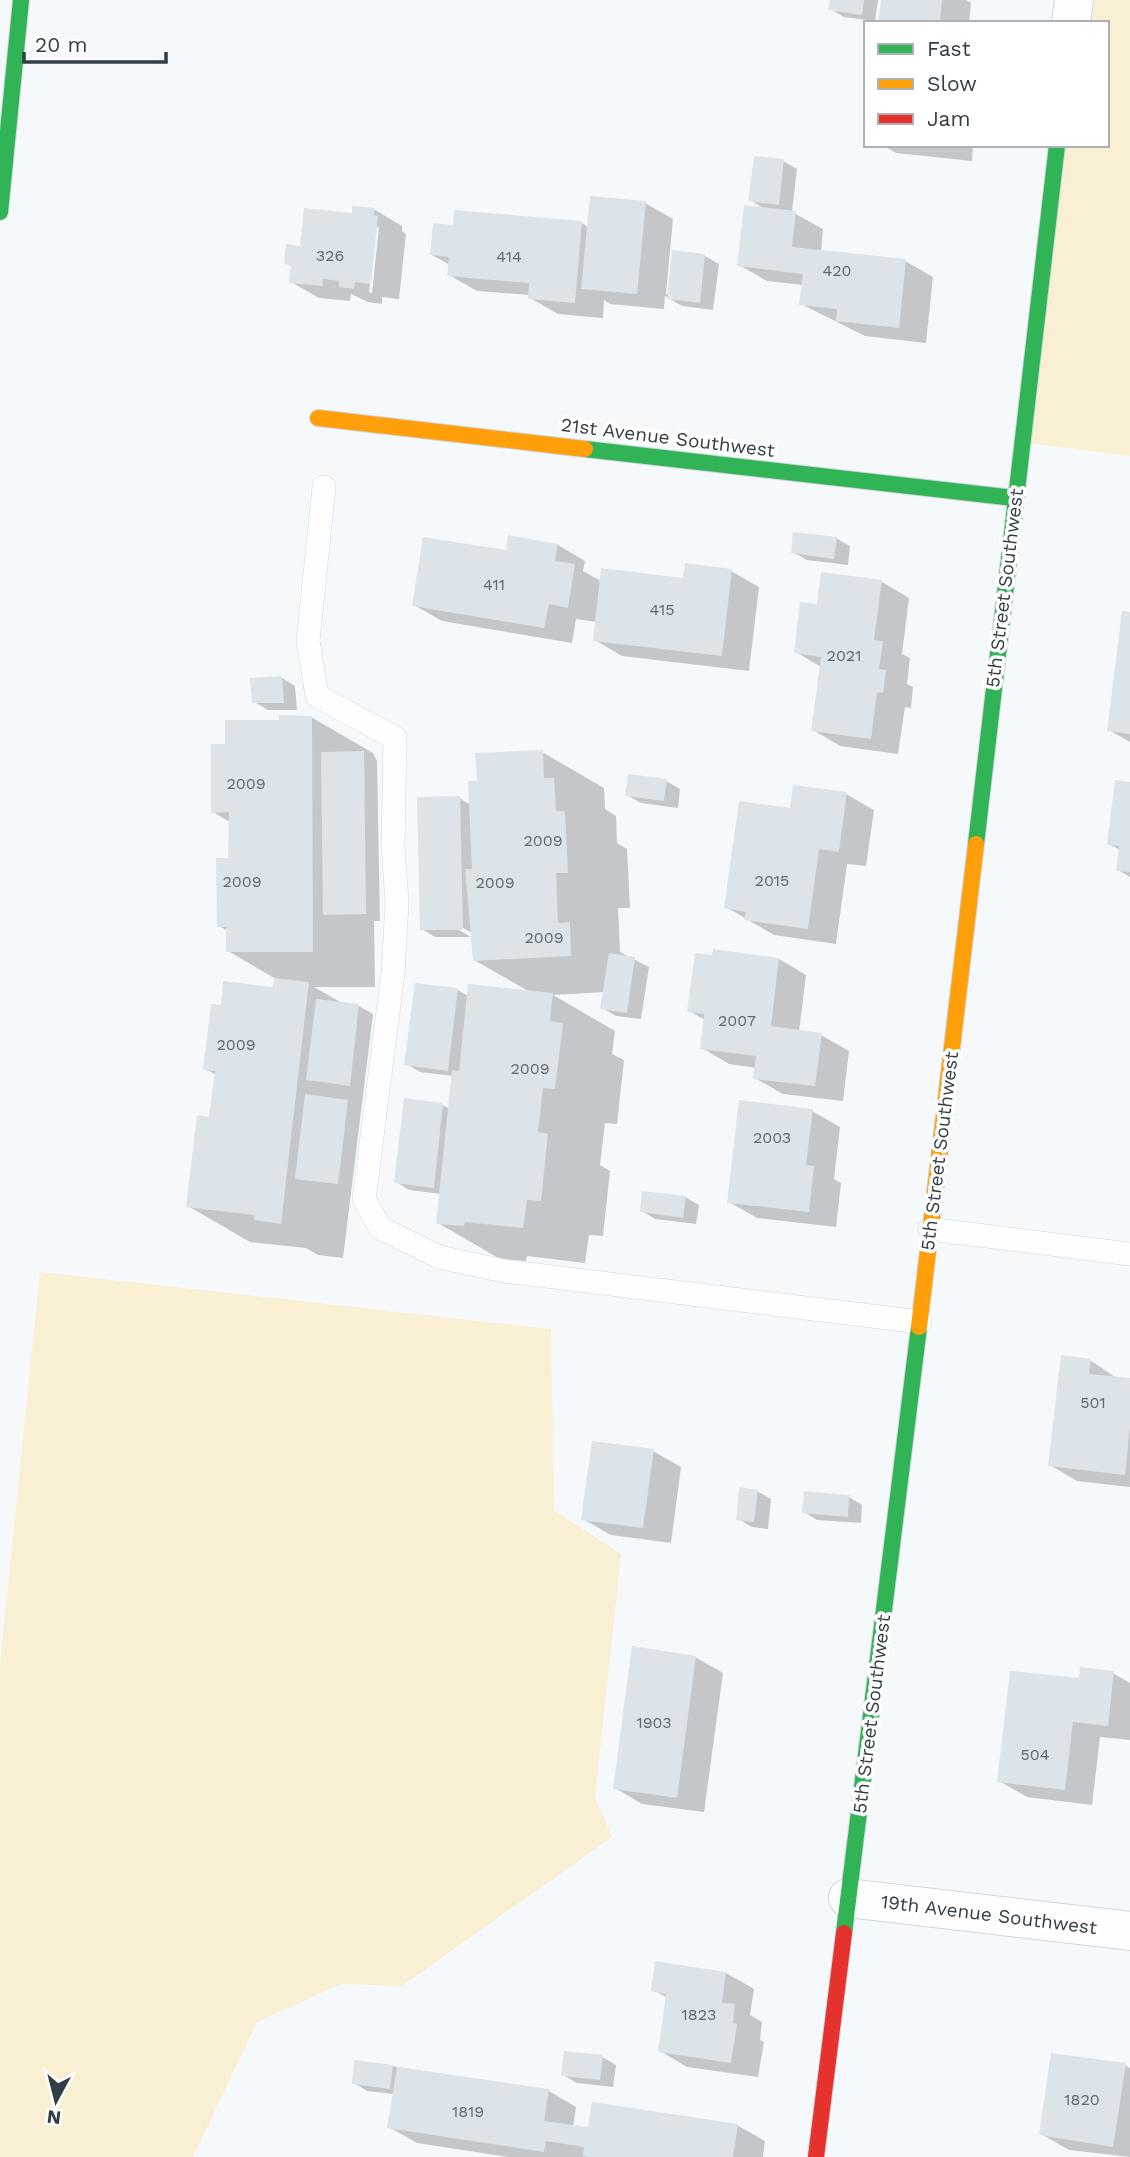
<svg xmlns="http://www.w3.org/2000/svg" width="1130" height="2157" font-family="'Work Sans',sans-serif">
  <rect width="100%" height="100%" fill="#f6f9fc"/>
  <g fill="#f9efd2">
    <path d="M1074,0H1130V456L1022,442L1057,145H1107V23H1072Z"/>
    <path d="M40,1272L551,1329L554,1510L621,1554L595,1798L612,1837L402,1986L341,1984L257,2022L193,2157H0V1665Z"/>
  </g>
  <g fill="#0003" fill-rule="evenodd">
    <path d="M832,0H878L875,21L844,17L830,9Z"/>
    <path d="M883,0H966L971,3L969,23H880Z"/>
    <path d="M882,145H973L972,161L896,153Z"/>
    <path d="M783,161L797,169L792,212L823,229L821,252L905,261L933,277L926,343L865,336L801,304L803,285L767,281L739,265L765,209L750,200Z"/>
    <path d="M645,203L673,219L666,294H669L674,252L705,256L719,264L713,310L682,306L665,296L664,309L610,304L604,300L603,318L558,314L530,298V295L477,291L449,275L450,265L432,255L455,227L582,223L588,227Z"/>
    <path d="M375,210L402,226V231L406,234L399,299L382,297V304L368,302L351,294L350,301L319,298L291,282L292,267L286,263L301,248L354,215ZM376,227H379L372,293L369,292Z"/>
    <path d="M836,538L850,546L848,565L807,560L793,552Z"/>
    <path d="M558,545L585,561L583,571L601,581L685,580L731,571L759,587L749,671L622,656L595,640L597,622L576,619L572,643L442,621L414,605L507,552Z"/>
    <path d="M882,582L909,598L902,654L910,658L907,684L913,687L911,708L905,707L898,754L840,746L813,730L821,667L796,652L819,606Z"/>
    <path d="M1130,613V742L1109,730Z"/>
    <path d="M282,678L295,686L297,710H268L254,702Z"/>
    <path d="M311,717L373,753L377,761L380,921H374L375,987H314L344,1004L359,1006L373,1014L343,1258L318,1255L306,1248L250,1242L188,1206L211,1119L216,1075L205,1069L274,989L276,979L228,951V931L219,926L230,860V822L213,812L227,746L280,722Z"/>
    <path d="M542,752L604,788L605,809L616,816L617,843L627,849L630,908H618L620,952L649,967L641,1019L616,1016L602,1008L605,992L553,995L615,1031L612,1054L624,1060L617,1124L605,1123L600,1165L610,1171L603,1236L589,1235L585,1263L527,1256L526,1261L500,1259L438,1223L441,1194L409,1190L396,1182L442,1105L450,1109L453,1076L420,1072L406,1064L458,990L468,996L530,992L474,960L472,933L456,924L454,927L471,937H435L422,929L459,798L471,805L478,783Z"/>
    <path d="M666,781L680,789L678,808L641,803L627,795Z"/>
    <path d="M1130,784V877L1118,870L1120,850L1109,844Z"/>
    <path d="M846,794L874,810L866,866L847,864L836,944L774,935L726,907L791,810Z"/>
    <path d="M713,957L779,959L806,975L799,1032L821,1035L849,1051L843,1101L783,1094L755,1078L757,1068L729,1064L702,1048L705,1020L689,1011Z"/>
    <path d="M812,1111L840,1127L834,1179L841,1183L836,1227L757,1218L729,1202Z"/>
    <path d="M685,1197L699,1205L696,1224L655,1219L642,1211Z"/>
    <path d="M1090,1360L1118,1379L1130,1380V1487L1077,1481L1050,1465Z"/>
    <path d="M653,1451L681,1467L671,1543L611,1535L583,1519Z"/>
    <path d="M757,1491L771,1499L768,1529L752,1527L738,1519Z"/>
    <path d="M849,1497L862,1505L861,1523L817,1520L804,1512Z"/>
    <path d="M695,1657L723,1673L704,1812L642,1804L615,1788Z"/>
    <path d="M1113,1673L1130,1683V1740L1100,1737L1092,1805L1027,1797L999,1781L1080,1680Z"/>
    <path d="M657,1963L726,1973L754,1989L750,2015L762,2022L760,2040L764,2042L758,2077L687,2067L660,2051L668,1998L653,1990Z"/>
    <path d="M602,2057L616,2065L613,2087L577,2083L563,2075Z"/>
    <path d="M1125,2065L1130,2068V2157L1069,2150L1041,2134Z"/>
    <path d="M392,2066L549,2091L576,2107L573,2127L737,2125L765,2141L763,2157H508L417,2143L389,2127L394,2094L367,2091L354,2083Z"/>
  </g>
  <g fill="#dce3e9">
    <path d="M830,0H864L862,15L828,10Z"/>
    <path d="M881,0H942L940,23H878Z"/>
    <path d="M754,156L784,159L779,205L748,201Z"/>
    <path d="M590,196L646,201L637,294L581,289Z"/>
    <path d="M744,205L796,211L792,247L906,259L899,328L836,321L837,309L799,305L803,274L737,266Z"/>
    <path d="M352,206L375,208L374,215L378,216L371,284L355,282L354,289L339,287V281L323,279V286L289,283L291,265L284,264L286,244L300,246L304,208L352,213Z"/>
    <path d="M454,210L582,221L575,303L528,299L529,283L447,276L449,257L430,255L433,223L453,225Z"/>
    <path d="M672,250L705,254L700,303L667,299Z"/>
    <path d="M793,532L837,537L834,559L791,553Z"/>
    <path d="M508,535L558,544L555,561L575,564L568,608L549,604L544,628L412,606L423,537L506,550Z"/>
    <path d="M685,563L732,569L722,656L593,641L601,568L683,578Z"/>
    <path d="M821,572L882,580L874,640L883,641L879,669L886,670L883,693L877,692L871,739L811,731L821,657L794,653L800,602L817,604Z"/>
    <path d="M1122,611L1130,612V734L1107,731Z"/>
    <path d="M282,676L284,703H252L250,678Z"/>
    <path d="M279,715L312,716L313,952H226V927H217L216,858H228L229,812L211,813V744H225V720H279Z"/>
    <path d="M543,750L544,778H554L556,811H565L568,873H556L558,923L570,922L571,956L473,961L465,869H472L468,781H477L475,753Z"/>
    <path d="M364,751L366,914L323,915L321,752Z"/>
    <path d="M628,774L667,779L664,801L625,796Z"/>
    <path d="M1115,780L1130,782V872L1116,871L1119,846L1107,845Z"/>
    <path d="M793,785L847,792L839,852L819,849L808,929L744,920L746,912L724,908L739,801L790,808Z"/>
    <path d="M460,796L463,930H420L417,797Z"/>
    <path d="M713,949L779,958L771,1026L822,1033L815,1086L753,1079L756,1056L700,1049L704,1014L687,1012L695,953L712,955Z"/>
    <path d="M609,953L635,957L627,1013L600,1009Z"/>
    <path d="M274,978L309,982L281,1224L254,1220V1215L186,1207L197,1115L209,1117L215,1071L203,1070L211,1004L221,1005L223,981L273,987Z"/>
    <path d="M415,983L458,988L448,1071L404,1065Z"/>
    <path d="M468,984L553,993L550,1021L563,1023L555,1089L543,1088L538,1132L548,1134L541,1201L527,1200L523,1228L465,1222L464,1226L436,1224L452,1070L459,1071Z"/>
    <path d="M316,999L359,1004L350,1086L306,1080Z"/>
    <path d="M305,1094L348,1100L338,1184L295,1179Z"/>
    <path d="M404,1098L443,1103L434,1188L394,1183Z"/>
    <path d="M739,1100L813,1109L806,1165L814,1166L809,1212L727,1203Z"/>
    <path d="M642,1191L686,1196L683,1218L640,1212Z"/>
    <path d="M1061,1355L1091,1359L1089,1374L1130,1378V1426L1125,1475L1048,1466Z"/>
    <path d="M592,1441L654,1449L643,1528L581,1520Z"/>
    <path d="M739,1487L758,1490L754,1522L736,1520Z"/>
    <path d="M804,1491L849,1495L848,1517L802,1513Z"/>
    <path d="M632,1646L696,1656L677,1798L613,1789Z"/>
    <path d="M1080,1667L1114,1671L1108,1726L1073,1722L1065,1790L997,1782L1010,1671L1079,1678Z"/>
    <path d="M655,1961L726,1972L722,2003L735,2004L733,2023L737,2024L731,2063L658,2052L666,1994L651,1991Z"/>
    <path d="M564,2051L603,2055L600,2080L561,2076Z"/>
    <path d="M1051,2053L1126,2063L1113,2147L1039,2135Z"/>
    <path d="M354,2060L393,2065L390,2089L352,2084Z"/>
    <path d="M397,2067L549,2089L544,2121L588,2127L592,2102L738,2124L733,2157H589L583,2156L584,2147L546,2141L544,2152L387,2128Z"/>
  </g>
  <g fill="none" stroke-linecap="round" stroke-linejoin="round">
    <defs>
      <g id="lane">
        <path d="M324,487L308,641L317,696L395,738L393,847L397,902L393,973L364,1199L380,1228L439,1257L504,1271L920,1322"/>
        <path d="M930,1229L1130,1254"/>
      </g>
      <g id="street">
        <path d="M1071,23L1074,0"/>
        <path d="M848,1898L1130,1931"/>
      </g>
      <g id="fast">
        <path d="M0,212L21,0"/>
        <path d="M585,449L1014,498"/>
        <path d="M976,844L1057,145"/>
        <path d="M844,1933L919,1327"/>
      </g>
      <g id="slow">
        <path d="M318,418L585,449"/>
        <path d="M919,1327L976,844"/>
      </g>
      <path id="jam" d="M816,2157L844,1933"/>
    </defs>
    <use href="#lane" stroke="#d0d7dc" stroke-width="24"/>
    <use href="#street" stroke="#d0d7dc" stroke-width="40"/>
    <use href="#fast" stroke="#d0d7dc" stroke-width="18"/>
    <use href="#slow" stroke="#d0d7dc" stroke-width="18"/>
    <use href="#jam" stroke="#d0d7dc" stroke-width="18"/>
    <use href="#lane" stroke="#fefeff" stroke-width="23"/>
    <use href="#street" stroke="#fefeff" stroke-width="38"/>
    <use href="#fast" stroke="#30b455" stroke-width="16"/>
    <use href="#slow" stroke="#ff9f0a" stroke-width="16"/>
    <use href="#jam" stroke="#e5322d" stroke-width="16"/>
  </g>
  <g text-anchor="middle" stroke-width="7" stroke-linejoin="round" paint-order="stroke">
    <g font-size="16" fill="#5f6970">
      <text x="330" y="261">326</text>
      <text x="509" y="262">414</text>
      <text x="837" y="276">420</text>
      <text x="494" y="590">411</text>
      <text x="662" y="615">415</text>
      <text x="844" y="661">2021</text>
      <text x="246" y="789">2009</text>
      <text x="543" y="846">2009</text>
      <text x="772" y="886">2015</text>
      <text x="242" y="887">2009</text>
      <text x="495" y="888">2009</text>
      <text x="544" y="943">2009</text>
      <text x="737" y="1026">2007</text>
      <text x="236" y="1050">2009</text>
      <text x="530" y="1074">2009</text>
      <text x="772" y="1143">2003</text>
      <text x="1093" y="1408">501</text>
      <text x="654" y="1728">1903</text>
      <text x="1035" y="1760">504</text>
      <text x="699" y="2020">1823</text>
      <text x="1082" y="2105">1820</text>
      <text x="468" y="2117">1819</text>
    </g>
    <g font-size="19" fill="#323d45" stroke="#fff">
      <text transform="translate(668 437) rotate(7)" y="7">21st Avenue Southwest</text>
      <text transform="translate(1004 588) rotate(-83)" y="7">5th Street Southwest</text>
      <text transform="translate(939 1151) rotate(-83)" y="7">5th Street Southwest</text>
      <text transform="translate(871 1714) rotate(-83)" y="7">5th Street Southwest</text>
      <text transform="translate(989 1914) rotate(7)" y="7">19th Avenue Southwest</text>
    </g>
  </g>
  <rect x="864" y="21" width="245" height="126" fill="#ffffff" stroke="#adb1b5" stroke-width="2"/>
  <rect x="878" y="44" width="35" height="10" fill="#30b455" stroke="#adb1b5" stroke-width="2"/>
  <text x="927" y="56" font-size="21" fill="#323d45">Fast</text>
  <rect x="878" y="79" width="35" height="10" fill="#ff9f0a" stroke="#adb1b5" stroke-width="2"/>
  <text x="927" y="91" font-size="21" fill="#323d45">Slow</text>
  <rect x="878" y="114" width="35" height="10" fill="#e5322d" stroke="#adb1b5" stroke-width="2"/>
  <text x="927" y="126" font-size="21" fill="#323d45">Jam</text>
  <g transform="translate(56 2101) rotate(187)" stroke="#ffffff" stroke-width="5" paint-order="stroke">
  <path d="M0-5L12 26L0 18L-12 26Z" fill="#323d45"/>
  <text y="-10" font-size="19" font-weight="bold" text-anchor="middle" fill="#323d45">N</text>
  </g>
  <path d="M24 52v10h142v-10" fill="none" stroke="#323d45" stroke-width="3.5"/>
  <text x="35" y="52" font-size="21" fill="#323d45" stroke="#ffffff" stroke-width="5" paint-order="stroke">20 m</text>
</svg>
